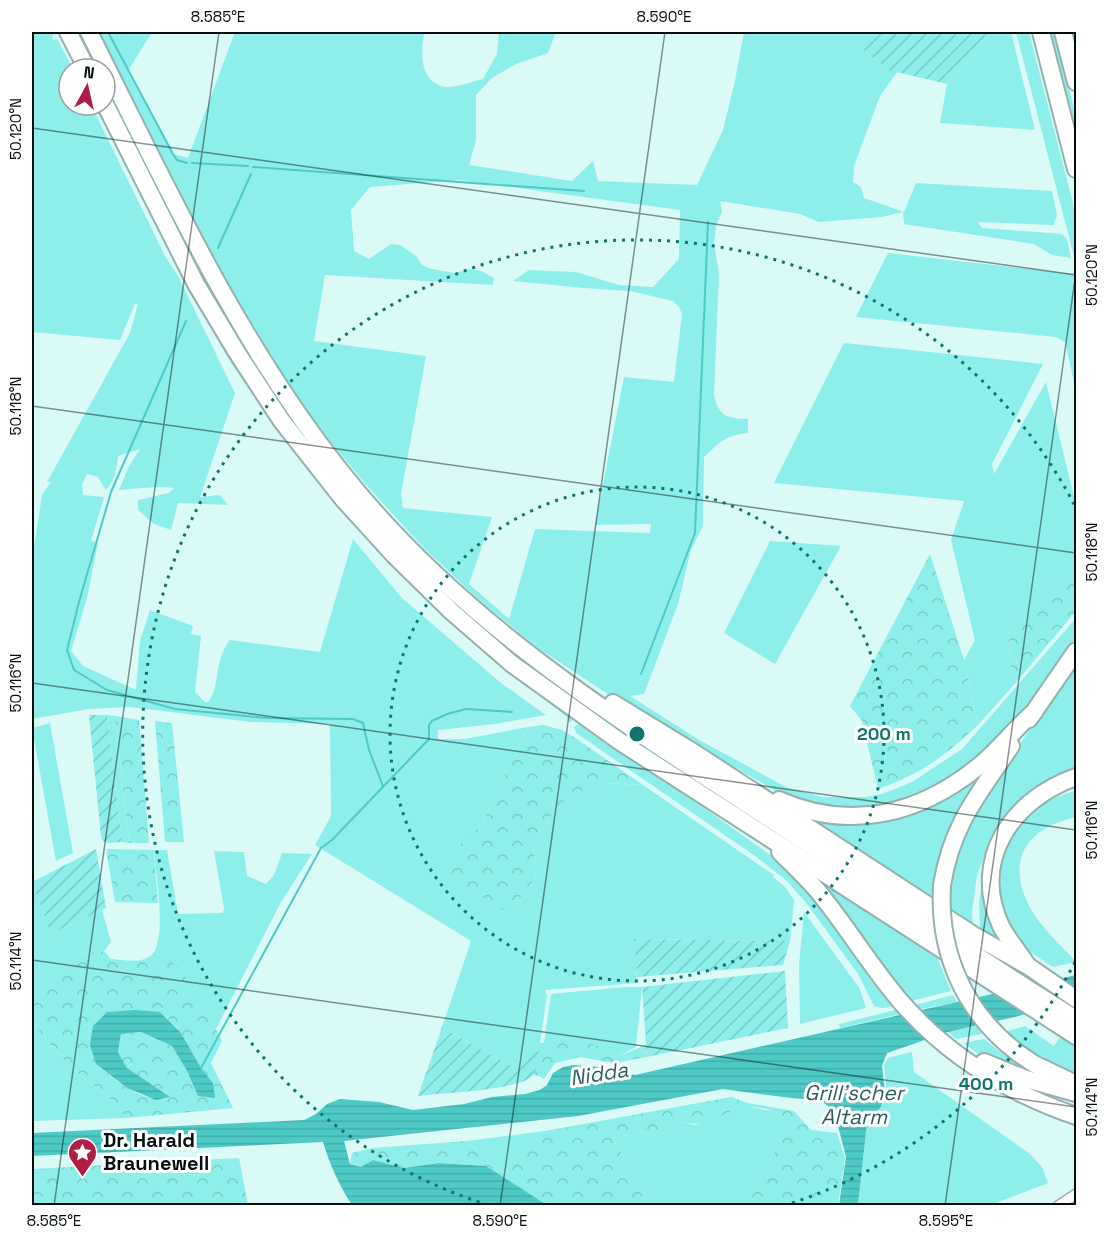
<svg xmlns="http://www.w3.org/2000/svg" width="1108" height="1237" font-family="'Space Grotesk',sans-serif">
  <defs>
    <pattern id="forest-crowns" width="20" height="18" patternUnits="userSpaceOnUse" patternTransform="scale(1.5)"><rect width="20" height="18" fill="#8eeee9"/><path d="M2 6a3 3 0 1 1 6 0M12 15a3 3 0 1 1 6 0" fill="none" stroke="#79cbc7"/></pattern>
    <pattern id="garden-furrows" width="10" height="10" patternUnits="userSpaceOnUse" patternTransform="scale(1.5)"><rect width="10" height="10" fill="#8eeee9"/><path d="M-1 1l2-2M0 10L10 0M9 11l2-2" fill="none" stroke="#79cbc7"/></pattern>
    <pattern id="water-rules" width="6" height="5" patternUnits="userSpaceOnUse" patternTransform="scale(1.5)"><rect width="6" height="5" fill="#4ecac6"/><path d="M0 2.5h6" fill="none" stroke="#42aca9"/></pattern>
  </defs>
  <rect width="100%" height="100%" fill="#dafaf8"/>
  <g fill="#8eeee9" fill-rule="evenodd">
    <path d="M32,32H53L54,34L52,36L53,40L57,39L73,69H69V105H91L165,256L179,278L235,393L200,497L220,495L228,505L178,503L171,530L154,524L138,510V500L169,493L174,488C155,485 138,489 119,490L129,466L140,449L118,456C117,468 114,481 106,490L98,477L87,474L82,484L83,495L104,497L91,541L98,543L87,598L71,651L83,666L136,690L140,641L150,610L193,626L191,634L201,636L195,692L205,702H208C221,688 213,660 230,640L320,652L353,539L402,598L501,683L546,715L495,724L438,730V739H465L528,727L480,828L514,910L523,893L536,878L533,846L540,830L569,795L602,783L643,785L774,875L773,877L785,887L794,900L790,941L635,939L637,983L545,990L547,996L540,1043L528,1048L513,1067L442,1027L471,941L315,845L331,816L330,724L251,722L130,707L89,709L32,719V561L42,495L51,482H47L130,333L138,304H135L120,340L32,332Z"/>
    <path d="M97,32H152L128,71L173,154L188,158L235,32H425C419,51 420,83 446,87C457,88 473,81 483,79L497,54L499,32H556L548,53L516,64L492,78L476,95V140L469,165L572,181L593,161L598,181L697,185L723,130L735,81L744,32H869L862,49L881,64L884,69L898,71L880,96L854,166L853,182L861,187L864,198L904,212L916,183L1052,191L1057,216L1053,225L978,222L982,228L1062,234L1067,239L1071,258L1052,255L1034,244L904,224L903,212L882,217L819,222L800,214L720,201L722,212L716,226L714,244L719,273L714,396C720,418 728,418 748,419V433C726,435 720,442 704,457L703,526L691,550L678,604L644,694L630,696L701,741L788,788L823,797H865L882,794L912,782L962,749L1076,618V641L1005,732L963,771L923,794L883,807L838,809L785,796L620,702L541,650L479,600L422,546L367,486L324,434L299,402L257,337L194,225ZM459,180L680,210L679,259L653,287L619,285L576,272L529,270L513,281L584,288L630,291L673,301L679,307L682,314L674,382L624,377L595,525L651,524L650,533L535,529L509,619L469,584L492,517L403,508L401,494L426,356L314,341L325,275L493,285L494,278L481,271L469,269L455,273L432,269L422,265L416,256L400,245L391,244L369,259L354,251L351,210L370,187Z"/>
    <path d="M988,32H1011L1035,130L940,123L947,84L976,54Z"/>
    <path d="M1016,32H1029L1076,215V264Z"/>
    <path d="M1051,32H1054L1076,116V131Z"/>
    <path d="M95,105H97L128,165L289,442L287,443L233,366L197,303Z"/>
    <path d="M140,150L281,400L279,401C225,322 182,237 138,151Z"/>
    <path d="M888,253L1074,274L1076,284V391L1065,342L1056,337L856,317Z"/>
    <path d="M844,343L1043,364L992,464L994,474L1046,382L1076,505V568L1024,610L1008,635L1012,687L978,725L964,660L975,640L951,540L964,501L774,483Z"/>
    <path d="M291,448H293L527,684L573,719L570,723L566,716C461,636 372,554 291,448Z"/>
    <path d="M770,541L841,546L775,664L724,633Z"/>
    <path d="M1076,662V773L1005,824L986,852L977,875L972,912L973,925L949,909L951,878L963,831L1003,768L1066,678L1068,679L1070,677L1067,675Z"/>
    <path d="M107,715L115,716L129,843L122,842Z"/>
    <path d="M50,723L73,853L56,861L32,728Z"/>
    <path d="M579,723L680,791L773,857L820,902L889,998L887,1000L892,1007L882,1008L874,1006L858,974L807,904L786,880L755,856L576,733L574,727Z"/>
    <path d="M993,759L935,876L931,898L799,812L866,819Z"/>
    <path d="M1076,790V817C1069,819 1061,821 1054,824C1009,844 1013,885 1038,920C1049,935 1064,948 1076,962L1053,967C1037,957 1020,947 1011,931C985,884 1000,829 1046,802C1055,797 1067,794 1076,790Z"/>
    <path d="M154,850H167L178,914L223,913L224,908L214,851L244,852L247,876L266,884L274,875L282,853L312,854L281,902L216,1029C204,1008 177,960 154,952C166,933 156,875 154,850Z"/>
    <path d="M800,867L937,957L951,991L911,1001Z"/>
    <path d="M984,874L1010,948L980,930L979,901Z"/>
    <path d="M32,882L51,934L102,910L111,942L104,951L80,954L32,999Z"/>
    <path d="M804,912L860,989L866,1008L800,1024L799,965Z"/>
    <path d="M626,987H642L636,1047L619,1056L544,1043L551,994Z"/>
    <path d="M953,995L957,1002L921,1009L915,1005Z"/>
    <path d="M895,1010L900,1014L840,1028L839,1024Z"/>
    <path d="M32,1023L69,1066L112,1100L127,1118L32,1121Z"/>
    <path d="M977,1026L982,1034L956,1039L948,1032Z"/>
    <path d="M1025,1026L1054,1046L1060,1037L1076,1046V1076L1027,1052L1005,1032Z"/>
    <path d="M984,1039L1004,1055L1076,1089L980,1057V1055L963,1043Z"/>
    <path d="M912,1052L914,1072L1030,1154L1042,1167L1048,1183L991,1205L858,1206L867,1123L881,1107L887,1093L884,1065L888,1058Z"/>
    <path d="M745,1106L775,1112L786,1119L788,1130L766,1167L757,1189L746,1206L645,1205L638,1180L612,1138L645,1132L656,1136L683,1122L695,1125Z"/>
    <path d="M545,1131L505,1173L496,1168L466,1141Z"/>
  </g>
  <g fill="url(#forest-crowns)" fill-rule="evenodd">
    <path d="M930,554L964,660L978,725C945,756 921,774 878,789L862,721L850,706Z"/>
    <path d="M1076,568V611L1012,687L1008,635L1024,610Z"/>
    <path d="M115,716L139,720L149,843H129Z"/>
    <path d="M155,721L172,723L184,842H165Z"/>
    <path d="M543,725L562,730L574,737L643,785L602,783L569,795L540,830L533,846L536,878L523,893L514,910L500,909L446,873L467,833L480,828L528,727Z"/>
    <path d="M106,849L154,850L158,903L115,902Z"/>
    <path d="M104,951L111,959C125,960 145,965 154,952C187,963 207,1012 222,1041L211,1063L233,1108L127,1118L112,1100L69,1066L32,1023V999L80,954ZM160,1012L181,1033L201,1068L213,1083L198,1096L187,1071L172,1046L141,1032L121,1034L118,1052L127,1068L169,1098C140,1103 117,1081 96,1064L93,1026Z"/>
    <path d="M578,1038L619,1056L646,1045L647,1057L614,1063L580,1057L555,1063L544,1079L539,1076L533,1075L536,1066L540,1043Z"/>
    <path d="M731,1097L748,1103L794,1111L811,1130L837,1133L845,1158L838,1205H746L757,1189L766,1167L788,1130L786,1119C736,1086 722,1132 683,1122L656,1136L645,1132L612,1138L638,1180L645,1205H547L486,1166L439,1163L404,1168L373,1160L361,1167L350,1164L352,1153L372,1148L466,1141L496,1168L505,1173L545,1131Z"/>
    <path d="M239,1158L248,1205H32V1169Z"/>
  </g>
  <g fill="url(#garden-furrows)">
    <path d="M869,32H988L976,54L947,84L884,69L881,64L862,49Z"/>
    <path d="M89,715H107L122,842L108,843L103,841L101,837Z"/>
    <path d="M96,849L106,908L51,934L32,882Z"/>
    <path d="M634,939L790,941L783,965L637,977Z"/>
    <path d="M785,971L788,1028L647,1057L642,987Z"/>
    <path d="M442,1027L513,1067L528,1048L540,1043C538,1052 539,1067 533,1075C521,1091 439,1093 418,1096Z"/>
  </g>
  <g fill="url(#water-rules)">
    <path d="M1076,975V1003L948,1032L887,1053L882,1066L885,1093L881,1107L867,1123L858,1205H839L846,1157L837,1122L828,1106L820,1100L791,1098L723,1089L578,1116L344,1141L350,1164L361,1167L373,1160L404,1168L439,1163L486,1166L547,1205H352C339,1185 330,1165 323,1142L32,1156V1133L304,1120L316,1114L327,1104L340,1099L379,1102L413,1110L464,1104L492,1097L525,1094L540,1090L547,1085L553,1073L563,1067L573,1065L613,1068L625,1073L635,1075Z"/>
    <path d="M135,1010L160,1012L181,1033L201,1068L213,1083L215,1098L198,1096L187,1071L172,1046L141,1032L121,1034L118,1052L127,1068L170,1097L156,1100L127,1088L96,1064L90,1045L93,1026L107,1012Z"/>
  </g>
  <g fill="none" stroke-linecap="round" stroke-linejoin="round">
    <g stroke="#4ecac6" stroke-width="2">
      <path d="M108,32L173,154L177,160L187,163"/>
      <path d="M192,163L248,166"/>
      <path d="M253,167L584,191"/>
      <path d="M218,248L251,174"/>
      <path d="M186,321L111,492L79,602L67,650L74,670L107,690L175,709L267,718L353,719L363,723L369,750L383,786"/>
      <path d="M641,674L695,533L708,222"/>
      <path d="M201,1068L321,848L332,840L429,739V725L432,721L447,714L466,709L512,712"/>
    </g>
    <defs>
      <path id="street" d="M1058,1206L1076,1194"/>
      <g id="highway">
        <path d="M68,32L87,69"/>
        <path d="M89,32C165,183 236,340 342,473C458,620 615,718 770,819C872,886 973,955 1076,1019"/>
        <path d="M1041,32L1076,169"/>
        <path d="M1063,32L1076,82"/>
        <path d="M105,104L196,284L236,351L281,420L343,499L394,555L452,612L512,664L619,741L1076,1036"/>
        <path d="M613,703L693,752L975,936L1028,966L1076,999"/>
        <path d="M1029,719L1076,651"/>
        <path d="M779,800C851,832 920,814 979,766C999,750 1015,728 1034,712"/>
        <path d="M780,852C794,866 809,880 821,895C849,930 872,968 901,1002C948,1056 1009,1093 1076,1116"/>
        <path d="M942,885C952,824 978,795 1011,746"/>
        <path d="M1027,965C1019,952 1008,940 1001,926C970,859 1013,799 1076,777"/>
        <path d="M1018,1053L1034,1064L1076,1084"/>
        <path d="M984,1062L1026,1079L1076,1093"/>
      </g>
    </defs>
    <use href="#street" stroke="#93b1af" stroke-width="12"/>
    <use href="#highway" stroke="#93b1af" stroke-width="20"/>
    <use href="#street" stroke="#fff" stroke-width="9"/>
    <use href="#highway" stroke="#fff" stroke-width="16"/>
    <defs>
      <path id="highway-bridge" d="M942,885C938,952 964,1012 1018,1053"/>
    </defs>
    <use href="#highway-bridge" stroke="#93b1af" stroke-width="20" stroke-linecap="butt"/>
    <use href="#highway-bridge" stroke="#fff" stroke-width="16"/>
  </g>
  <path fill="none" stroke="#040e0d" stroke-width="1.5" stroke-opacity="0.45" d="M32,128L1076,275M32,406L1076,553M32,683L1076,830M32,960L1076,1107M54,1206L219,32M500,1206L665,32M945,1206L1076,272"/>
  <g fill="none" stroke="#0f766e" stroke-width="3" stroke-dasharray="3 6">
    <circle cx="637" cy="734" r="247"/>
    <path d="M1075 962A494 494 0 0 1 786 1205M488 1205A494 494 0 1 1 1075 506"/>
  </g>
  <defs>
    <symbol id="sight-pin" viewBox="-11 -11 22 30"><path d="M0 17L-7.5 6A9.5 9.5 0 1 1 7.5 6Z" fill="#b01d46" stroke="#fff"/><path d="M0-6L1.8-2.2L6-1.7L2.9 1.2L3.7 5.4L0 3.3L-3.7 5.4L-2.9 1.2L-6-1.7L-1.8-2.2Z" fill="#fff"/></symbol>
  </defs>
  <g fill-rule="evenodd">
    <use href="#sight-pin" x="66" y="1136" width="33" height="45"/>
  </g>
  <g text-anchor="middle" stroke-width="6" stroke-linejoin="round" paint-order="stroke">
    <g font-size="20" font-weight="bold" fill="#040e0d" stroke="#fff" text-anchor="start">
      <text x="103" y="1147">Dr. Harald<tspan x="103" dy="23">Braunewell</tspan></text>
    </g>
    <g font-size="21" font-style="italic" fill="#2b5f5d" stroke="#fff">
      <text transform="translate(599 1074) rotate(-9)" y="7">Nidda</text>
      <text x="854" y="1100">Grill’scher<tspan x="854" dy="24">Altarm</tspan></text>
    </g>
  </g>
  <circle cx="637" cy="734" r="9" fill="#0f766e" stroke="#fff" stroke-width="3"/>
  <g font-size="18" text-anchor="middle" font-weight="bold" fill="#0f766e" stroke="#fff" stroke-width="6" stroke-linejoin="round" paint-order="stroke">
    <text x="884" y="740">200 m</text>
    <text x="986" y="1090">400 m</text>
  </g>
  <rect width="1108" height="1237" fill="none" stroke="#ffffff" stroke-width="66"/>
  <g transform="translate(87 87) rotate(8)"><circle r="28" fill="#ffffff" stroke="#9b9f9e" stroke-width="1.5"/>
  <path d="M0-4.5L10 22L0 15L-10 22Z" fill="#b01d46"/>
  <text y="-9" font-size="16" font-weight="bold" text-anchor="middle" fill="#040e0d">N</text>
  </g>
  <rect x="33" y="33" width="1042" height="1171" fill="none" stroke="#040e0d" stroke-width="2"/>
  <g font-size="15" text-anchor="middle" fill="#040e0d">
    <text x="218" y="22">8.585°E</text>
    <text x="664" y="22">8.590°E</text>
    <text transform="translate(16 129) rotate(-90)" y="5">50.120°N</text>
    <text transform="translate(1092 275) rotate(-90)" y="5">50.120°N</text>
    <text transform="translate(16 406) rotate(-90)" y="5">50.118°N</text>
    <text transform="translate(1092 552) rotate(-90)" y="5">50.118°N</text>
    <text transform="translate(16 683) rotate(-90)" y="5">50.116°N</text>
    <text transform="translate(1092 830) rotate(-90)" y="5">50.116°N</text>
    <text transform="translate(16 961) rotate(-90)" y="5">50.114°N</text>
    <text transform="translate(1092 1107) rotate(-90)" y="5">50.114°N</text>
    <text x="54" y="1226">8.585°E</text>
    <text x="500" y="1226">8.590°E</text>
    <text x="946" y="1226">8.595°E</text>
  </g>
</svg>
